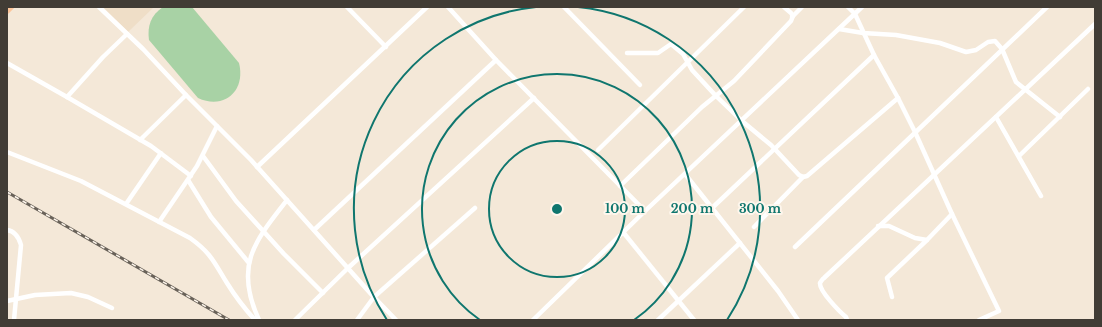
<svg xmlns="http://www.w3.org/2000/svg" width="1102" height="327" font-family="'Libre Baskerville',serif">
  <rect width="100%" height="100%" fill="#f4e8d8"/>
  <path fill="#efdec7" d="M103,7H154L128,32Z"/>
  <path fill="#a8d2a5" d="M163,7H192L239,63C246,91 224,110 198,98L149,40C147,26 151,15 163,7Z"/>
  <g fill="none" stroke-linecap="round" stroke-linejoin="round">
    <g stroke="#fff" stroke-width="4.5">
      <path d="M99,7L143,49L186,95L251,160L371,294L396,320"/>
      <path d="M347,7L386,47"/>
      <path d="M448,7L496,60L645,211"/>
      <path d="M564,7L640,85"/>
      <path d="M848,7L855,14L874,55L898,98L915,132L952,214L927,240L887,278L892,297"/>
      <path d="M792,17L802,7"/>
      <path d="M839,29L863,33L896,35L940,43L966,52L976,50L988,42L995,41L1002,49L1016,82L1060,117"/>
      <path d="M627,53H658L671,44L683,54L692,70L716,96L742,121L771,145L799,175L803,177L807,176L898,98"/>
      <path d="M7,63L67,97L151,146L191,176"/>
      <path d="M67,97L103,57L127,34"/>
      <path d="M996,117L1041,196"/>
      <path d="M140,140L186,95"/>
      <path d="M598,150L744,7"/>
      <path d="M7,152L81,181L190,238C211,253 214,262 227,283C235,296 245,309 255,320"/>
      <path d="M203,156L236,201L284,254L323,293"/>
      <path d="M1019,156L1088,89"/>
      <path d="M257,167L427,7"/>
      <path d="M685,174L778,291L798,320"/>
      <path d="M188,180L211,217L249,263"/>
      <path d="M620,186L702,107L734,81L791,21L793,16L791,13L784,7"/>
      <path d="M126,204L161,153"/>
      <path d="M712,208L874,55"/>
      <path d="M952,214L999,311L979,320"/>
      <path d="M159,222L197,166L217,126"/>
      <path d="M878,226H889L915,238L927,240"/>
      <path d="M754,227L803,177"/>
      <path d="M7,230C15,231 19,238 21,245L14,320"/>
      <path d="M314,230L496,60"/>
      <path d="M623,232L694,320"/>
      <path d="M795,247L1047,7"/>
      <path d="M7,301L35,295L71,293L88,297L112,308"/>
      <path d="M259,320C234,266 254,242 287,200"/>
      <path d="M295,320L348,268L534,98"/>
      <path d="M357,320L374,297L475,208"/>
      <path d="M533,320L645,211L862,7"/>
      <path d="M658,320L740,243"/>
      <path d="M847,320L846,317C840,312 819,291 820,283C820,283 823,278 824,278L1095,24"/>
    </g>
    <path stroke="#fcc59a" stroke-width="6" d="M7,11L11,7"/>
    <defs>
      <path id="rail" d="M7,192L229,320"/>
    </defs>
    <use href="#rail" stroke="#696259" stroke-width="3"/>
    <use href="#rail" stroke="#fef6ec" stroke-width="1.5" stroke-dasharray="4.5" stroke-linecap="butt"/>
  </g>
  <g fill="none" stroke="#0f766e" stroke-width="2">
    <circle cx="557" cy="209" r="68"/>
    <path d="M480 320A135 135 0 1 1 634 320"/>
    <path d="M387 320A203 203 0 0 1 536 7M578 7A203 203 0 0 1 727 320"/>
  </g>
  <circle cx="557" cy="209" r="6" fill="#0f766e" stroke="#fef6ec" stroke-width="2"/>
  <g font-size="12" text-anchor="middle" font-weight="bold" fill="#0f766e" stroke="#fef6ec" stroke-width="4" stroke-linejoin="round" paint-order="stroke">
    <text x="625" y="213">100 m</text>
    <text x="692" y="213">200 m</text>
    <text x="760" y="213">300 m</text>
  </g>
  <rect width="1102" height="327" fill="none" stroke="#413c35" stroke-width="16"/>
</svg>
